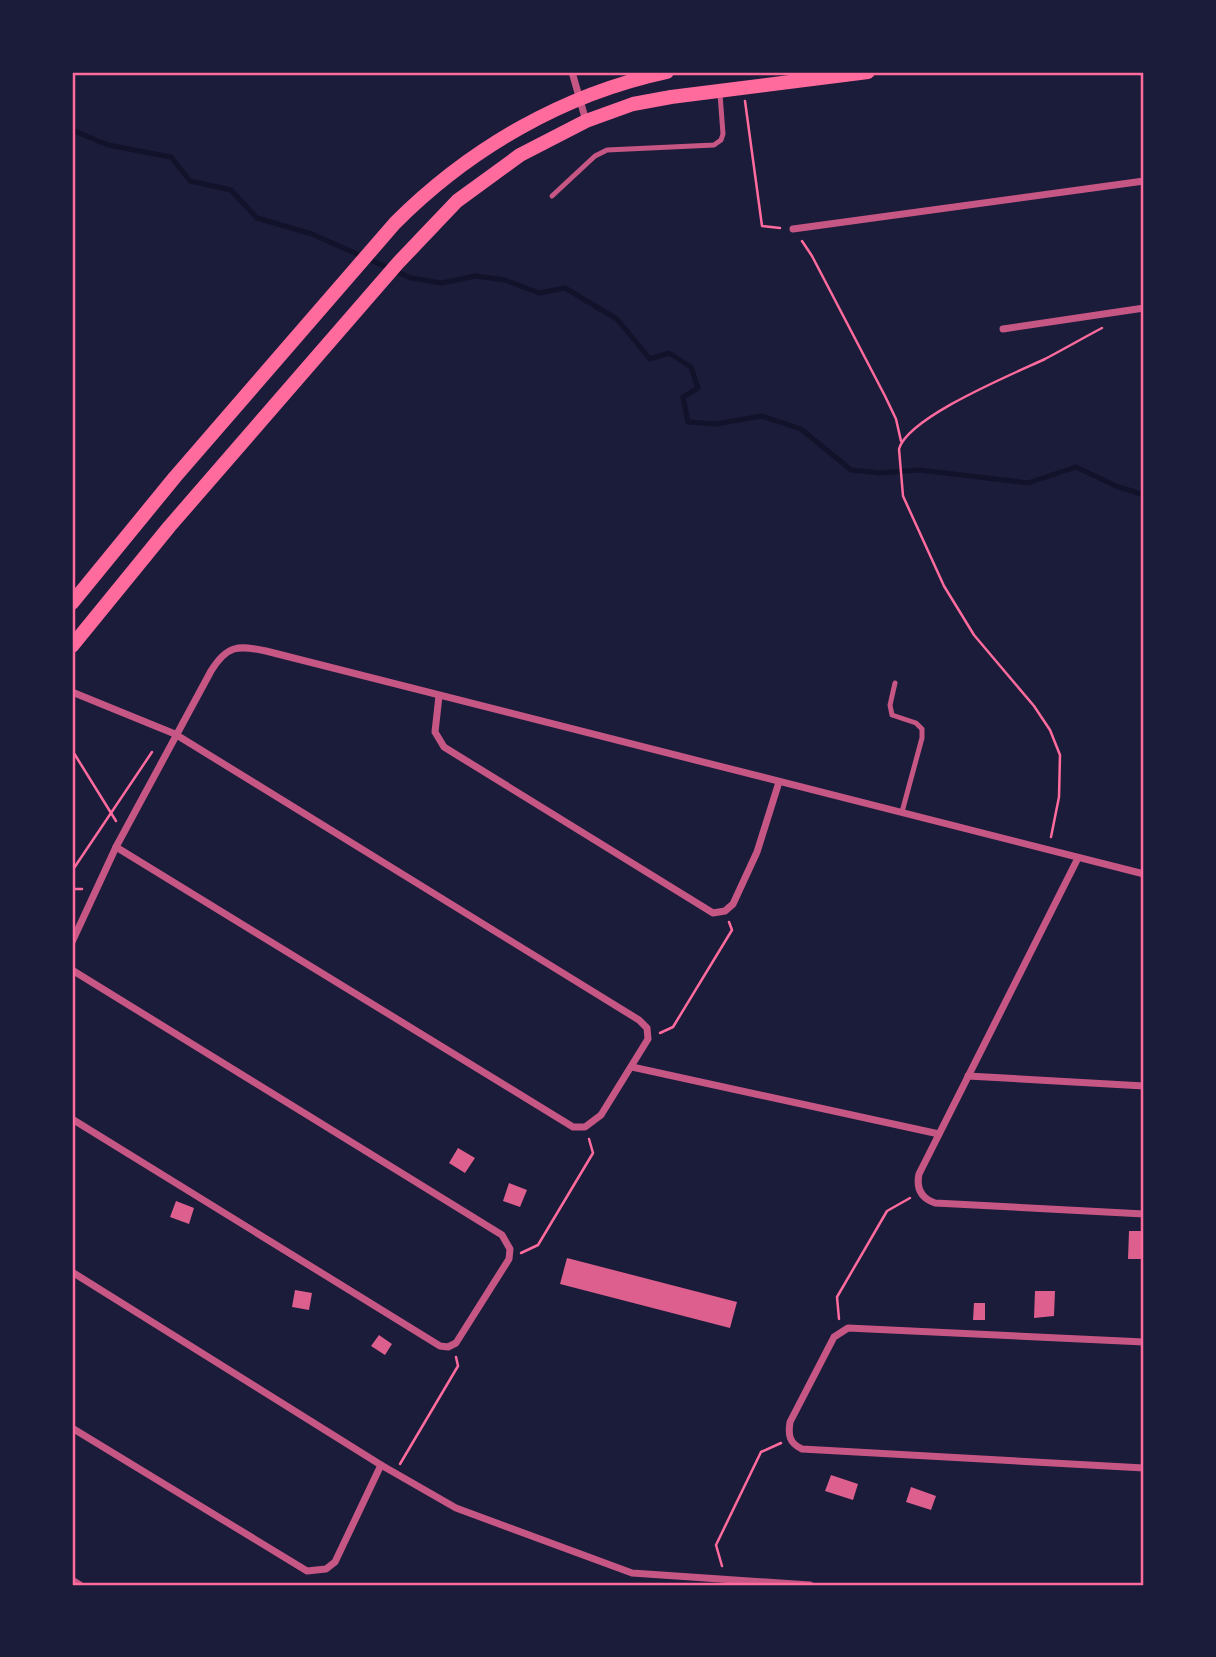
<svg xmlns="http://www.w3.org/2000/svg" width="1216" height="1657" font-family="'Alegreya Sans',sans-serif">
  <rect width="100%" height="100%" fill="#1b1b3a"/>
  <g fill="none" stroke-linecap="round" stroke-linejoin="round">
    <path stroke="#12122b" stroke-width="5" d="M72,130L108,145L171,157L190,181L231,190L257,218L312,234L411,278L442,283L475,276L505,280L539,293L565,288L617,319L650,359L669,353L691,367L698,388L683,397L688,422L716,424L762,416L801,429L851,470L880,473L920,470L1028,483L1076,467L1116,486L1144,495"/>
  </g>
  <g fill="#dd5f8e">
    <path d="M458,1148L475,1158L465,1173L449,1163Z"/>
    <path d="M509,1183L527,1190L520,1207L503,1201Z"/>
    <path d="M176,1201L194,1208L189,1224L170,1217Z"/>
    <path d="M1129,1231H1144V1259H1128Z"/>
    <path d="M567,1258L737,1302L730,1328L560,1284Z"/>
    <path d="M295,1290L312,1293L309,1310L292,1307Z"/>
    <path d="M1035,1291H1055L1054,1316L1034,1318Z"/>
    <path d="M974,1303H985V1320H973Z"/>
    <path d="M379,1335L392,1344L385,1355L371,1346Z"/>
    <path d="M831,1475L858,1484L853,1500L825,1491Z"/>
    <path d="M911,1487L936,1496L931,1510L906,1502Z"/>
  </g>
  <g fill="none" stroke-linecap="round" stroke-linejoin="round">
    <g stroke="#ff6b9d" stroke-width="2.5">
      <path d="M745,101L762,226L780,228"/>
      <path d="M802,241L812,256L885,396L896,419L901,441"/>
      <path d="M72,750L116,821"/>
      <path d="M1051,837L1059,797L1060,755L1050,730L1034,706L974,635L944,586L903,496L899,449C908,417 1013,374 1045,359C1064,349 1083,338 1102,328"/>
      <path d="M72,871L152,752"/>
      <path d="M72,889H82"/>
      <path d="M660,1033L673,1027L732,930L729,922"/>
      <path d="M521,1253L538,1245L593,1153L589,1139"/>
      <path d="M839,1319L837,1297L887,1211L910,1198"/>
      <path d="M400,1464L458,1366L456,1357"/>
      <path d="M722,1566L716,1545L761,1452L781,1443"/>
    </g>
    <g stroke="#c65784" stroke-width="5">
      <path d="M552,196L595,156L607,150L714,145L721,140L723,134L720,94"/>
      <path d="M895,683L890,705L892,715L916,723L922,729V738L902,812"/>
    </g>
    <g stroke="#c65784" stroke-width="7">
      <path d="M572,72L586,121"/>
      <path d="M1144,72V74"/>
      <path d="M793,229L1144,181"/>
      <path d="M1003,329L1144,308"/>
      <path d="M72,692L175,734L639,1020L647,1028L648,1039L601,1115L585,1127H573L116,847"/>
      <path d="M439,696L435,732L444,747L713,913L725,911L733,904L757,852L779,782"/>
      <path d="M1078,858L919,1174C916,1188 921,1198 935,1203L1144,1214"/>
      <path d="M72,942L116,847L211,671C227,645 238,645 266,651L1144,874"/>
      <path d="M72,970L502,1235L510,1249L509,1259L456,1343L448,1347L440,1346L72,1119"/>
      <path d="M632,1067L939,1134"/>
      <path d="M968,1076L1144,1086"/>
      <path d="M72,1272L381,1465L456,1508L632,1573L810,1585"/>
      <path d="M1144,1342L848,1328L834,1337L790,1422C788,1435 789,1443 802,1449L1144,1468"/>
      <path d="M72,1428L307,1571L326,1569L335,1562L381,1465"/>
      <path d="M72,1580L80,1585"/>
    </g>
    <g stroke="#ff6b9d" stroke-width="14">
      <path d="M72,603L175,477L395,223C470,148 564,94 667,72"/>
      <path d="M72,646L169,527L398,263L457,201L520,155L586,121L633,104L671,97L868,72"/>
    </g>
  </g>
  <rect width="1216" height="1657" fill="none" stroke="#1b1b3a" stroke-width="147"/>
  <rect x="74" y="74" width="1068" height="1510" fill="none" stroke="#ff6b9d" stroke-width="2.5"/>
</svg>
